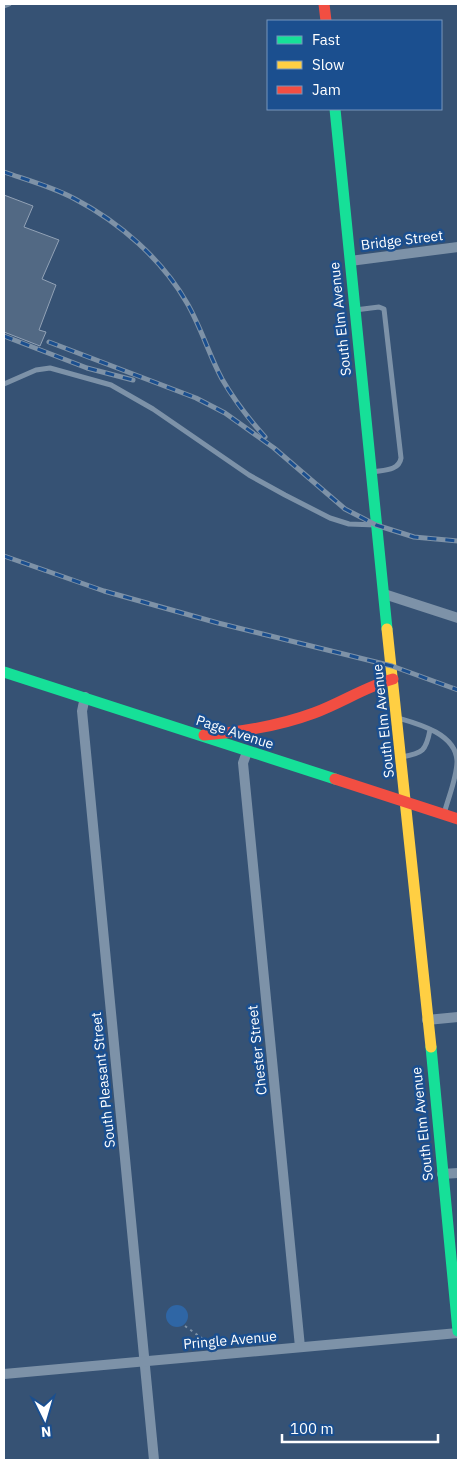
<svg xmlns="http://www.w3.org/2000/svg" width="462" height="1464" font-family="'IBM Plex Sans',sans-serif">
  <rect width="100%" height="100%" fill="#365274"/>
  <circle fill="#2f66a5" cx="177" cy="1316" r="11"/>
  <path fill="#526984" stroke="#92a2b6" d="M4,195L33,206L24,227L59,240L42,279L56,285L39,330L46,332L40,346L4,332Z"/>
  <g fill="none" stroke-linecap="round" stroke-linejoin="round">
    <path stroke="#7d92a8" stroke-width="2" stroke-dasharray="2.5 4" stroke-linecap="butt" d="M185,1326L203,1339"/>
    <g stroke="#7d92a8" stroke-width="5">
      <path d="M4,6L9,4"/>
      <path d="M355,310L379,307L384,309L401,458C399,471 383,470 373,472"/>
      <path d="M4,384L36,370L50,368L111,385L153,409L249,475L285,495L330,518L349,524L376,525"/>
      <path d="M398,718C419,724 456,734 457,761C457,778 448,798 444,814"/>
      <path d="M402,757C423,753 426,751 430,730"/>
    </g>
    <g stroke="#7d92a8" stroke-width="10">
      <path d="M350,261L458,247"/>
      <path d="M384,594L458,618"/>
      <path d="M85,697L82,711L154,1460"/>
      <path d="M247,752L243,763L300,1347"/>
      <path d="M427,1020L458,1017"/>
      <path d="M442,1174L458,1173"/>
      <path d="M4,1374L458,1333"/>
    </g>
    <g stroke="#16e098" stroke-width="11">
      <path d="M335,109L387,629"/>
      <path d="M4,672L335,779"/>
      <path d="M431,1047L458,1331"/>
    </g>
    <path stroke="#ffcf43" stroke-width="11" d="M387,629L431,1047"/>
    <g stroke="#f24e42" stroke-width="11">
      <path d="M324,4L326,21"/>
      <path d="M204,735C242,732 279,726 314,713C341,703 365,687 393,679"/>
      <path d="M335,779L458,819"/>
    </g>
    <defs>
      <g id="rail">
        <path d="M4,172C27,180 53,187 75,199C119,222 162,259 187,303C201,327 209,355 222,379C234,400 249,419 265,437"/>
        <path d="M4,336L87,368L133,380"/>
        <path d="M49,342L196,398L225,413L274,448L345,509L376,525L414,537L458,541"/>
        <path d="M4,556L104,591L218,623L392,666L458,690"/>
      </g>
    </defs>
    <use href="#rail" stroke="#7e92a7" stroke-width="5"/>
    <use href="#rail" stroke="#1b4f8f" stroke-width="3" stroke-dasharray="9" stroke-linecap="butt"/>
  </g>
  <g text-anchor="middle" stroke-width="5" stroke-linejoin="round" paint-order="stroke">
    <g font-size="14" fill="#fff" stroke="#1b4f8f">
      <text transform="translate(402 240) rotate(-7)" y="5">Bridge Street</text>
      <text transform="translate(340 319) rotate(-96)" y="5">South Elm Avenue</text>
      <text transform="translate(383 721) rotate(-96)" y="5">South Elm Avenue</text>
      <text transform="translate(235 732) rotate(18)" y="5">Page Avenue</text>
      <text transform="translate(257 1050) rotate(-96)" y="5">Chester Street</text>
      <text transform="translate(103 1080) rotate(-96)" y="5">South Pleasant Street</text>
      <text transform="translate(422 1124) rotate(-96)" y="5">South Elm Avenue</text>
      <text transform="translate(230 1340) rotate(-5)" y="5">Pringle Avenue</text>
    </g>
  </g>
  <rect width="462" height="1464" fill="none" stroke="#ffffff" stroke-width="10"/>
  <rect x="267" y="20" width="175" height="90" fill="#1b4f8f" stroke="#7695bc"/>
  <rect x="277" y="36" width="25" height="8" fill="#16e098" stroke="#7695bc"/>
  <text x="312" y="45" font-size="15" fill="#ffffff">Fast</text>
  <rect x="277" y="61" width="25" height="8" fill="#ffcf43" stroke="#7695bc"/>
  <text x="312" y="70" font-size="15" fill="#ffffff">Slow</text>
  <rect x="277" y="86" width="25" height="8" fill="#f24e42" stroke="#7695bc"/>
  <text x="312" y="95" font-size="15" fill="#ffffff">Jam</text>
  <g transform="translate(45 1419) rotate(175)" stroke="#1b4f8f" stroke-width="4" paint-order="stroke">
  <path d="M0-4L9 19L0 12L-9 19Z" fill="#ffffff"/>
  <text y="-8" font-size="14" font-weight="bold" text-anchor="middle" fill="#ffffff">N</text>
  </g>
  <path d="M282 1434v8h156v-8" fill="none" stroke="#ffffff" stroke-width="2.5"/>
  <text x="290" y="1434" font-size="15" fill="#ffffff" stroke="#1b4f8f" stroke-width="4" paint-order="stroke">100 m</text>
</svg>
